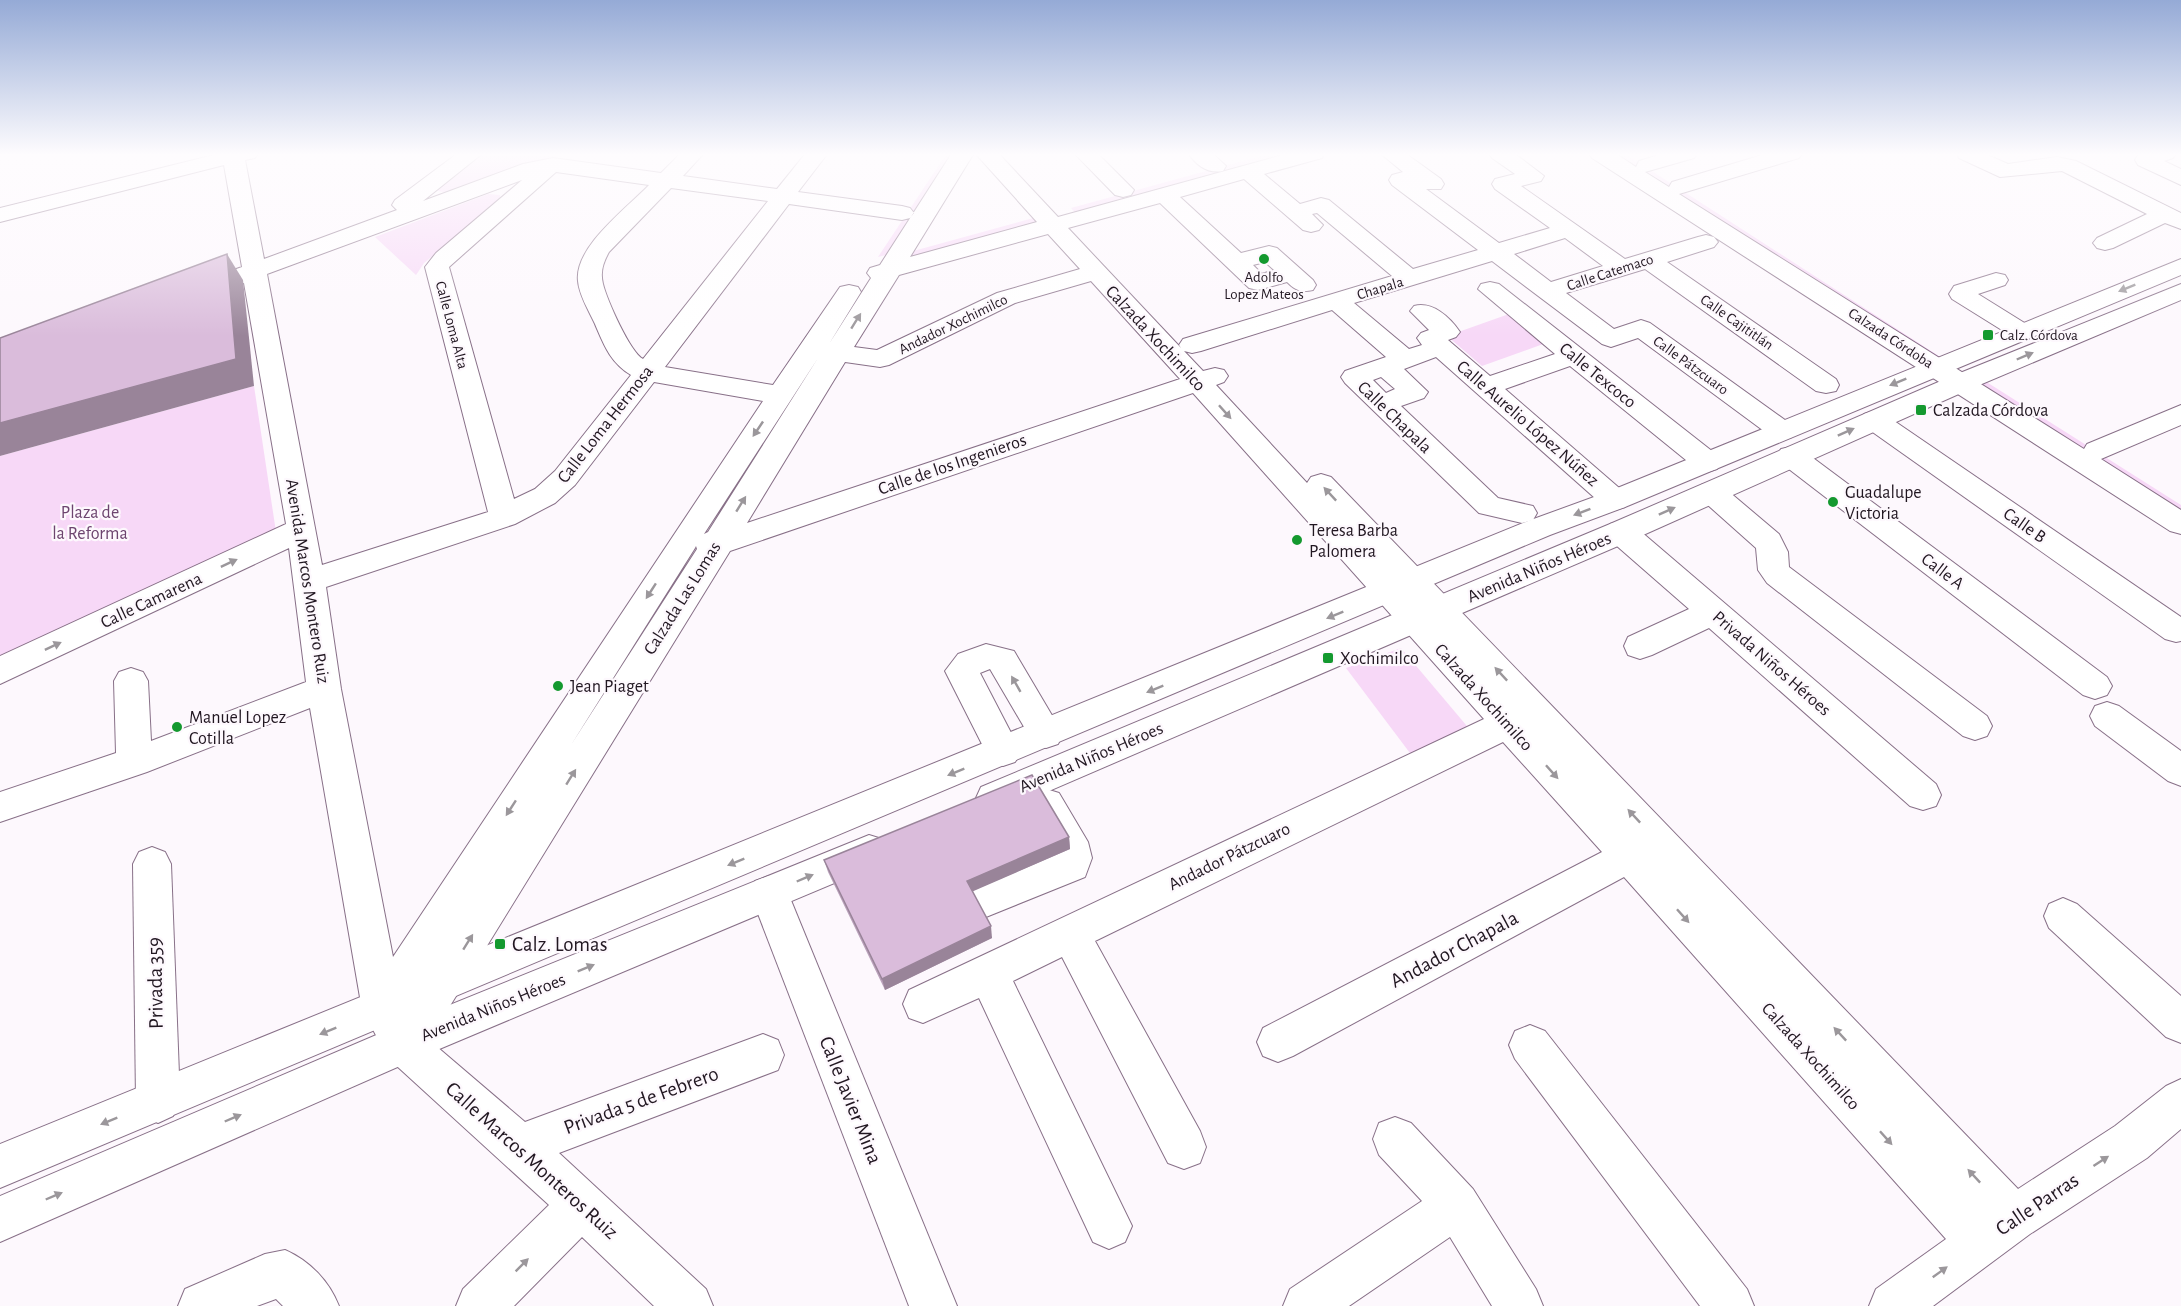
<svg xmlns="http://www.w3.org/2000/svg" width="2181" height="1306" font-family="'Alegreya Sans',sans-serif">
  <rect width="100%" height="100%" fill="#fdf8fd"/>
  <g fill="#f7d8f7">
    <path d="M480,153H559L549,161L446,193L438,191L436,185Z"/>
    <path d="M947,153H958L902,251L878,257Z"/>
    <path d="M1272,153H1305L1078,216L1071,208Z"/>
    <path d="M1600,153H1624L1948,362L1932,365Z"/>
    <path d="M488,194L500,195V201L424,263L416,275L375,237Z"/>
    <path d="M1044,215L1048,226L899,264L906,253Z"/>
    <path d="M1509,314L1546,343L1482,366L1447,336Z"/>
    <path d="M1977,376L2181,505V520L1969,385Z"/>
    <path d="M254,386L276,532L0,662V456Z"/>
    <path d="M1401,648L1477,738L1419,765L1346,668Z"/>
  </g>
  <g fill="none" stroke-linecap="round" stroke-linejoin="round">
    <defs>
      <g id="minor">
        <path d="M222,153H258L255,158L245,160L264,259L397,210L392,205L395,200L458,153H483L423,201L523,164L553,158L661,173L681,153H704L683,176L777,189L806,153H828L798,192L902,206L910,208L914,213L910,218L902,220L789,204L665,367L773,385L840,287L849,285L858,287L861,292L829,344L871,278L867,273L870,268L880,265L952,153H974L910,257L1037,222L975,153H998L1058,217L1290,153H1325L1322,158L1264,174L1300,204L1321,198L1329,200L1413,269L1478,250L1392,185L1389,180L1392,175L1403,172L1380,153H1405L1441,179L1444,184L1441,189H1426L1499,243L1550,228L1495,189L1492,184L1495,179L1515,174L1492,158L1489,153H1514L1544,176L1541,181L1521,186L1625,259L1698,237L1706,235L1714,237L1718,242L1714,247L1667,262L1836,379L1839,385L1836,391L1826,393L1816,391L1645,269L1566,293L1614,329L1641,320L1650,323L1792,425L1796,431L1792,437L1782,440L1772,437L1638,338L1611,347L1602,344L1492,261L1354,303L1409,349L1422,345L1417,338L1421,333L1429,330L1410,311L1414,306C1432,301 1450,317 1460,332L1456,337L1448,340L1490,376L1555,354L1478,289L1481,284L1490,282L1499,284L1717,455L1721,462L1717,469L1707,472L1697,469L1570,366L1505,389L1625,493L1630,500L1625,507L1615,510L1605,507L1436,357L1404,369L1428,392L1424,398L1401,406L1498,498L1533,506L1537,513L1533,520L1522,523L1479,513L1345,383L1341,377L1345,371L1386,357L1332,310L1201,351L1192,353L1184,351L1203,371L1215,368L1224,370L1228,376L1224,382L1216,385L1307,483L1311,477L1321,474L1331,477L2018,1189L2115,1126L2166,1086L2181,1079V1129L2147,1158L2030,1234L1933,1306H1869L1876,1289L1946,1239L1624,877L1293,1056L1278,1062L1263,1056L1257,1042L1263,1028L1602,852L1503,742L1095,941L1200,1131L1206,1147L1200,1163L1184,1169L1168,1163L1062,957L1013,981L1132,1226L1125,1242L1109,1249L1093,1242L979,998L923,1023L909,1018L903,1004L909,990L1484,719L1193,393L730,551L429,1040L525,1122L763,1034L778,1040L784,1055L778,1070L559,1153L706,1289L713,1306H654L582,1237L514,1306H456L463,1289L549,1205L388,1058L362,1009L310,708L147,772L0,822V792L116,753L114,681L119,672L131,668L143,672L148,681L151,741L306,682L289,548L0,684V656L286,524L244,283L234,285L225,283L222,278L225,273L242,267L224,165L0,222V208ZM556,172L649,185C627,208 574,247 578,281C579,295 589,311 595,324C604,345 610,362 631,375L555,471L535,489L514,499L449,267ZM1244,179L1303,230L1311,232L1319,230L1323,225L1312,214L1317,213L1392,276L1183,339L1179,345L1181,348L1068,228L1160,203L1249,288L1258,290L1287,282C1295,290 1301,293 1313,290L1316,285L1313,280L1277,248L1269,246L1241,253L1180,197ZM522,180L436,253L425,267L488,512L322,565L267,274ZM671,188L768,201L643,359C630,352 607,300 603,284C600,272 603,263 609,252ZM1048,234L1080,269L997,293L877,350L854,347L899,275ZM1565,238L1603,266L1551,282L1514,254ZM1265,262L1274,270L1262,274L1253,265ZM1091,281L1180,379L747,523L845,362L880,367L889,365L1015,303ZM818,358L708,532L704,534ZM1381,377L1395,389L1386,393L1373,380ZM654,382L763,401L393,957L341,689L326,587L515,524L555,503L575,485ZM696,546L697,549L571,745L695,548Z"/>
        <path d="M1074,153H1097L1134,190L1131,195L1123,197L1115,195Z"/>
        <path d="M1188,153H1212L1226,166L1223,171C1208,174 1196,165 1188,153Z"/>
        <path d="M1589,153H1615L1636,167L1639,161L1665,153H1697L1694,158L1645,172L1669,187L1672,182L1769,153H1802L1799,158L1679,194L2084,449L2087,444L2181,405V425L2101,459L2181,510V534L2170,531L1592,158Z"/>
        <path d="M1956,153H1983L2008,164L2057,157L2076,161L2181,213V229L2165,223L2113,248L2105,250L2097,248L2093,243L2097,238L2147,214L2062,171L2000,177L1959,158Z"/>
        <path d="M2145,153H2176L2173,158L2164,161L2181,169V185L2138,165L2135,160L2138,155Z"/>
        <path d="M1996,273L2005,275L2008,280L2005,285L1978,294L2031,327L2035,332L2031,337L2022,340L2013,337L1952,299L1949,294L1954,286Z"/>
        <path d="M1874,411L1884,414L2181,617V641L2176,642L2165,639L1864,426L1860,420L1864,414Z"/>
        <path d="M1791,447L1801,449L2107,677L2112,686L2107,695L2095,699L2083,695L1781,463L1777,456L1781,449Z"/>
        <path d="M1711,482L1721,485L1779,534L1788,552L1789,567L1987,716L1992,726L1987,736L1975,740L1963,736L1767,583L1758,570L1756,548L1701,499L1696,492L1701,485Z"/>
        <path d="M1621,521L1632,524L1936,784L1941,795L1936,806L1923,810L1910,806L1709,628L1652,655L1640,659L1628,655L1624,646L1628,637L1689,609L1610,540L1606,532L1610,524Z"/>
        <path d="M986,644L1014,651L1063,734L1058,744L1046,748L1034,744L990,669L980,673L1021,752L1015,762L1003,766L991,762L945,671L958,654Z"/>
        <path d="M2107,702L2119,706L2181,751V786L2168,781L2095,726L2090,716L2095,706Z"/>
        <path d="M1046,789L1059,793L1088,842L1092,858L1085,877L981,919L967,914L962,902L967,890L1054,855L1051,844L1028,804L1033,793Z"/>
        <path d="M152,847L165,852L171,864L180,1101L173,1116L158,1123L143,1116L136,1101L133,864L139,852Z"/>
        <path d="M769,876L783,881L788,893L957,1306H909L750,893L755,881Z"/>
        <path d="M2063,898L2077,904L2181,996V1043L2166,1037L2049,928L2044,916L2049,904Z"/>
        <path d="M1530,1025L1545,1031L1747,1289L1754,1306H1700L1515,1059L1509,1045L1515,1031Z"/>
        <path d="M1395,1117L1411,1123L1473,1189L1536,1289L1543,1306H1492L1450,1237L1349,1306H1283L1290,1289L1422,1201L1379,1155L1373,1139L1379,1123Z"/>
        <path d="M285,1250C310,1261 329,1281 339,1306H283L276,1299L257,1306H178L185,1289L265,1254Z"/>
      </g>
      <g id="major">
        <path d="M2181,259V275L1625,507L1550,535L0,1188V1144L1528,521L1605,493Z"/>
        <path d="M2181,284V300L1970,389L1632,540L1007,809L994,813L981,809L976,798L981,787L1610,524L1950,377Z"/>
        <path d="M869,835L882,839L888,851L882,863L418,1058L0,1242V1196L388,1030Z"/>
      </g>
    </defs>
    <use href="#minor" stroke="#887088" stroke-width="2"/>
    <use href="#major" stroke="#887088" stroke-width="2"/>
    <use href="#minor" fill="#fff" fill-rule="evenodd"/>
    <use href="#major" fill="#fff" fill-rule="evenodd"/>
  </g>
  <path fill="#bba2bc" d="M1069,837L1070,849L972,891L992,938L885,990L828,872L824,860Z"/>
  <g fill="#998499">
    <path d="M227,254L243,280L254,386L0,456V423Z"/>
    <path d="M1069,837L1070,849L969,893L967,881Z"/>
    <path d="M991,926L992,938L885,990L882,979Z"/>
  </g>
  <g fill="#dabcdb" stroke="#998499" stroke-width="1.5">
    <path d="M227,254L236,359L0,423V338Z"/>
    <path d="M1032,775L1069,837L967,881L991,926L882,979L824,860Z"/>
  </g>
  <defs><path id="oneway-solid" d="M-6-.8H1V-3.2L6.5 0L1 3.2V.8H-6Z" transform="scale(1.5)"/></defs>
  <g fill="#9b979b">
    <use href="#oneway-solid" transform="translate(2127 288) rotate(158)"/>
    <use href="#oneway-solid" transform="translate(856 321) rotate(-58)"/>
    <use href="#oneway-solid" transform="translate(2025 356) rotate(-23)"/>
    <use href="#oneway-solid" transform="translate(1898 382) rotate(158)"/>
    <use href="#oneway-solid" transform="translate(1225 412) rotate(48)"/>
    <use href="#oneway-solid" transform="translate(758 429) rotate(124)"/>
    <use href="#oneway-solid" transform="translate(1846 432) rotate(-24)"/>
    <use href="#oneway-solid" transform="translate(1330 494) rotate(-133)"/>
    <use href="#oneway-solid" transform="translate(741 504) rotate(-58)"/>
    <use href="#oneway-solid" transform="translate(1667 511) rotate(-24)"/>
    <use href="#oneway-solid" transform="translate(1582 512) rotate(159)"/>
    <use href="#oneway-solid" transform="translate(229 563) rotate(-25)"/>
    <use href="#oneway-solid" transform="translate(651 591) rotate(123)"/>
    <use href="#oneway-solid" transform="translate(1335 615) rotate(158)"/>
    <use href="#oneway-solid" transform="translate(53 646) rotate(-25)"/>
    <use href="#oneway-solid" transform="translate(1501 674) rotate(-133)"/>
    <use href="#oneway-solid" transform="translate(1016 684) rotate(-120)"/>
    <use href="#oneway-solid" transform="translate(1155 689) rotate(158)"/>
    <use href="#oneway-solid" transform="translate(956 772) rotate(158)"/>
    <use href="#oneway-solid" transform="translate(1552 772) rotate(48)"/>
    <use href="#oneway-solid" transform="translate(571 777) rotate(-58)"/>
    <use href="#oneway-solid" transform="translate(511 808) rotate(123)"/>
    <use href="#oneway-solid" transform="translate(1634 816) rotate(-133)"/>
    <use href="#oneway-solid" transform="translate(736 862) rotate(158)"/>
    <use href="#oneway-solid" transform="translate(805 878) rotate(-23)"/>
    <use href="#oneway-solid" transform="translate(1683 916) rotate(48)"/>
    <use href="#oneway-solid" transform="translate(468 942) rotate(-58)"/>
    <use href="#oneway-solid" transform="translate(586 968) rotate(-22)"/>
    <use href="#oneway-solid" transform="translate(328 1031) rotate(158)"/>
    <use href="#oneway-solid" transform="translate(1840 1034) rotate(-133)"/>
    <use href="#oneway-solid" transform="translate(233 1118) rotate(-23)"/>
    <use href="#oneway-solid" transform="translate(109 1121) rotate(158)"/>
    <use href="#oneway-solid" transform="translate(1886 1138) rotate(48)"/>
    <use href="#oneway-solid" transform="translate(2101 1161) rotate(-33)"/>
    <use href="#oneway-solid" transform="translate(1974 1176) rotate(-133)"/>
    <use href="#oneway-solid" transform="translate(54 1196) rotate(-23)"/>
    <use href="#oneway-solid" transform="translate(522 1265) rotate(-45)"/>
    <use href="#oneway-solid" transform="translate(1940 1272) rotate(-36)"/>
  </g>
  <linearGradient id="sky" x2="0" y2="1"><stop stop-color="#95aad6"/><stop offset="0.46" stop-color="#fefcfe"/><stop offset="1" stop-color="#fefcfe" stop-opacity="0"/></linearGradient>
  <rect width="2181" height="336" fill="url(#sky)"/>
  <g fill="#14992f" stroke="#fdf8fd" stroke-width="2">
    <circle cx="1264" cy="259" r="6"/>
    <rect x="1982" y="329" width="12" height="12" rx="3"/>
    <rect x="1915" y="404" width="12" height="12" rx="3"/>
    <circle cx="1833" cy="502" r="6"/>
    <circle cx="1297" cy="540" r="6"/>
    <rect x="1322" y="652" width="12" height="12" rx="3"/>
    <circle cx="558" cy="686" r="6"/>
    <circle cx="177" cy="727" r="6"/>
    <rect x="494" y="938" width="12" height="12" rx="3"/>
  </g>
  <g text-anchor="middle" stroke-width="4.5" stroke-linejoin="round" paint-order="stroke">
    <g font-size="15" fill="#211721" stroke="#fdf8fd">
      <text transform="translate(1610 272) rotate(-18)" y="5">Calle Catemaco</text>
      <text transform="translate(1380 288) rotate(-17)" y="5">Chapala</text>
      <text transform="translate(1737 322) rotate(35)" y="5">Calle Cajititlán</text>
      <text transform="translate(953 324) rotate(-26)" y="5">Andador Xochimilco</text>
      <text transform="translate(452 325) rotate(75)" y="5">Calle Loma Alta</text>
      <text transform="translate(1891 338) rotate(33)" y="5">Calzada Córdoba</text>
      <text transform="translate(1691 365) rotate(36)" y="5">Calle Pátzcuaro</text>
    </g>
    <g font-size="15" fill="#211721" stroke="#fdf8fd">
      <text x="1264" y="282">Adolfo<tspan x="1264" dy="17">Lopez Mateos</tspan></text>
      <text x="2000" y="340" text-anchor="start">Calz. Córdova</text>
    </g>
    <g font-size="18" fill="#211721" stroke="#fdf8fd">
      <text transform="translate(1156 338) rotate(47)" y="6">Calzada Xochimilco</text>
      <text transform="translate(1598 375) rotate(39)" y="6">Calle Texcoco</text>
      <text transform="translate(1395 417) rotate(44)" y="6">Calle Chapala</text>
      <text transform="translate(1528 423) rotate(41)" y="6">Calle Aurelio López Núñez</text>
      <text transform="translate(605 424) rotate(-52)" y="6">Calle Loma Hermosa</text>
      <text transform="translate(952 464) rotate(-19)" y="6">Calle de los Ingenieros</text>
      <text transform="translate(2025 525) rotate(35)" y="6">Calle B</text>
      <text transform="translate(1539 567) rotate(-23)" y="6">Avenida Niños Héroes</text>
      <text transform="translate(1943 571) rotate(37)" y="6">Calle A</text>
      <text transform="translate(308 581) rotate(81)" y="6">Avenida Marcos Montero Ruiz</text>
      <text transform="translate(682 598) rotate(-58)" y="6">Calzada Las Lomas</text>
      <text transform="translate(151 600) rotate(-25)" y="6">Calle Camarena</text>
      <text transform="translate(1772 663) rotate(41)" y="6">Privada Niños Héroes</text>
      <text transform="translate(1484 697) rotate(48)" y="6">Calzada Xochimilco</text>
      <text transform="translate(1091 757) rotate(-23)" y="6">Avenida Niños Héroes</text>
      <text transform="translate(1229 856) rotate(-26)" y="6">Andador Pátzcuaro</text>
      <text transform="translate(493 1007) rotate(-22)" y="6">Avenida Niños Héroes</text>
      <text transform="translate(1811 1056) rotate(48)" y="6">Calzada Xochimilco</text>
    </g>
    <g font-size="18" fill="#211721" stroke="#fdf8fd" text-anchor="start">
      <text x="1933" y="416">Calzada Córdova</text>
      <text x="1845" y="498">Guadalupe<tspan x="1845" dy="21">Victoria</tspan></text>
      <text x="1309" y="536">Teresa Barba<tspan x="1309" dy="21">Palomera</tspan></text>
      <text x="1340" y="664">Xochimilco</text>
      <text x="570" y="692">Jean Piaget</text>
      <text x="189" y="723">Manuel Lopez<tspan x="189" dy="21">Cotilla</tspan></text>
    </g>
    <g font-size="18" fill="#6d446f" stroke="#fdf8fd">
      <text x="90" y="518">Plaza de<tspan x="90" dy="21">la Reforma</tspan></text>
    </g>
    <g font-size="21" fill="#211721" stroke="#fdf8fd" text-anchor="start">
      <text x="512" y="951">Calz. Lomas</text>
    </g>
    <g font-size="21" fill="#211721" stroke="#fdf8fd">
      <text transform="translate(1454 949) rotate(-28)" y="7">Andador Chapala</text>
      <text transform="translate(155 983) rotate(-91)" y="7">Privada 359</text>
      <text transform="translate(641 1100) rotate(-20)" y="7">Privada 5 de Febrero</text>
      <text transform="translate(851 1100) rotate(68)" y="7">Calle Javier Mina</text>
      <text transform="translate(532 1160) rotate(42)" y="7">Calle Marcos Monteros Ruiz</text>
      <text transform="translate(2037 1204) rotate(-34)" y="7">Calle Parras</text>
    </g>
  </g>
</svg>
